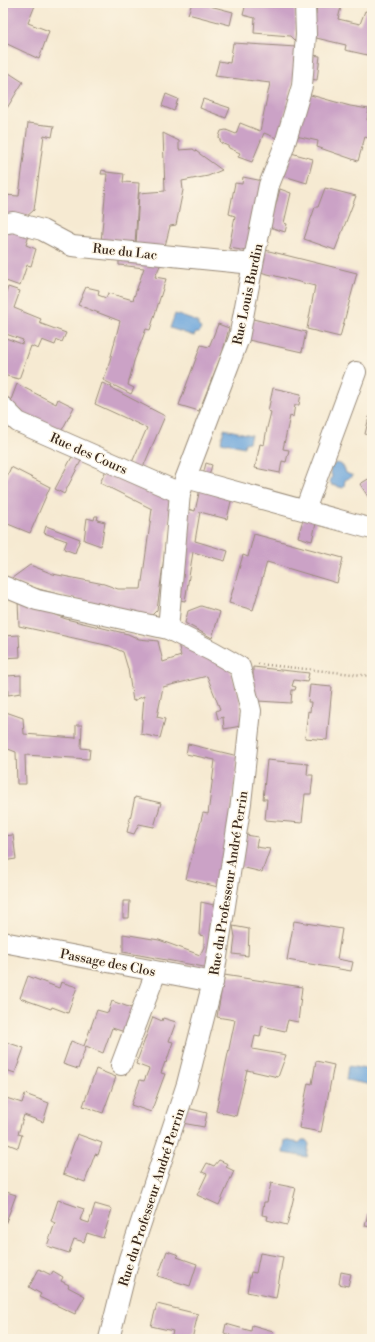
<svg xmlns="http://www.w3.org/2000/svg" width="375" height="1342" font-family="'Libre Bodoni',serif">
  <rect width="100%" height="100%" fill="#fcf5e5"/>
  <filter id="ink" filterUnits="userSpaceOnUse"><feTurbulence type="fractalNoise" baseFrequency=".025" numOctaves="2"/><feDisplacementMap in="SourceGraphic" scale="8" xChannelSelector="R" yChannelSelector="G"/><feConvolveMatrix kernelMatrix="1 2 1 2 8 2 1 2 1" color-interpolation-filters="sRGB"/></filter>
  <filter id="wash" filterUnits="userSpaceOnUse"><feTurbulence type="fractalNoise" baseFrequency=".012" numOctaves="4" result="noise"/><feDisplacementMap in="SourceGraphic" scale="16" xChannelSelector="R" yChannelSelector="G"/><feGaussianBlur stdDeviation="0.9" result="paint"/><feColorMatrix in="noise" values="0 0 0 0 0 0 0 0 0 0 0 0 0 0 0 0 0 1.4 0 .05"/><feComposite in="paint" operator="in"/></filter>
  <g filter="url(#wash)">
    <rect width="100%" height="100%" fill="#f6ead2"/>
    <g fill="#6ca6dc" stroke="#54687d">
      <path d="M175,314L198,322V326L201,328L199,333H196L194,336L170,328Z"/>
      <path d="M224,429L251,435L249,442L245,443L244,447L221,442Z"/>
      <path d="M336,463C343,464 344,467 346,473L353,476L345,480L344,487L343,488L332,485L330,482L332,476L330,471V467Z"/>
      <path d="M348,1066L372,1070V1085L346,1080Z"/>
      <path d="M285,1140L299,1143L302,1140H306L309,1144L307,1157L283,1153Z"/>
    </g>
    <g id="blocks">
      <g fill="#cba2c6">
        <path d="M5,3H36L28,23L49,31L39,59L3,42V9Z"/>
        <path d="M192,3H211L210,6L233,12L230,25L188,14Z"/>
        <path d="M246,3H295L296,42L290,36L254,33L255,18L243,15Z"/>
        <path d="M317,3H329L328,6L341,7L338,19L360,24L365,11L372,13V56L345,50L346,45L312,37L313,14H316Z"/>
        <path d="M233,43L296,47L297,65L279,139L264,133L252,162L238,157L240,153L229,148L228,146L221,143L219,137L221,131L226,130L236,134L240,123L260,131L270,83L215,76L219,61L230,63Z"/>
        <path d="M310,55L320,56L317,80L308,79Z"/>
        <path d="M3,72L9,73L23,82L7,108L3,106Z"/>
        <path d="M166,94L178,99L174,111L162,106Z"/>
        <path d="M307,94L350,106L369,109L367,120L372,121V139L365,137L358,161L317,147L318,141L296,136Z"/>
        <path d="M203,99L230,108L226,118L200,108Z"/>
        <path d="M28,123L54,126L52,137L44,135L34,210L26,217L3,215V195L19,196Z"/>
        <path d="M163,133L179,141V150L193,149L222,170L208,176L182,181L183,190L176,225L170,226L164,250L136,245L139,193L165,191Z"/>
        <path d="M291,153L313,159L307,183L284,176Z"/>
        <path d="M102,170L106,171V172L124,174L123,182L139,183L135,245L101,242L107,174H101Z"/>
        <path d="M243,177L263,181L247,251L229,248L235,216L229,214L235,183L242,184Z"/>
        <path d="M325,188L356,196L335,250L304,239L315,207H318Z"/>
        <path d="M280,189L291,193L284,223L287,224L285,232L270,227Z"/>
        <path d="M8,224L30,232L26,245L36,249L31,266L27,265L20,286L3,280V240Z"/>
        <path d="M265,250L357,273L340,337L307,329L315,286L260,272Z"/>
        <path d="M119,260L162,261L155,277L166,279L150,330L146,329L134,361L128,385L134,388L131,394L103,380L108,368L120,321L78,305L86,287L99,290L98,295L106,298L108,293L133,300L144,268L119,265Z"/>
        <path d="M8,287L20,291L14,308L41,319L39,323L66,333L62,342L57,340L55,345L42,340L38,349L31,346L19,379L3,375V337L22,344L23,340L3,333V303Z"/>
        <path d="M249,318L306,332L302,352L244,339Z"/>
        <path d="M218,324L229,328L223,351L199,411L179,405L201,345L209,347Z"/>
        <path d="M102,383L112,387L111,388L165,416L141,472L130,467L147,428L95,404Z"/>
        <path d="M17,384L56,404L58,399L74,407L60,434L22,416V411L9,405Z"/>
        <path d="M273,388L301,394L299,405H295L293,417L290,416L283,449L289,450L286,462L282,461L280,473L255,468L260,444L264,445L267,428L271,412L268,411Z"/>
        <path d="M372,415V436L365,434L369,417Z"/>
        <path d="M74,453L83,457L64,494L55,489Z"/>
        <path d="M206,463L212,465L209,476L203,475Z"/>
        <path d="M11,467L50,487L30,533L3,522V486Z"/>
        <path d="M107,468L172,498L157,610L151,616L111,608L8,581L30,565L53,574L104,584L118,589H141L152,509L100,483Z"/>
        <path d="M371,473H372V503L360,484L370,478Z"/>
        <path d="M200,489L232,497L227,519L200,512L195,541L228,551L225,561L193,552L185,601L173,599L188,509L195,511Z"/>
        <path d="M95,516H98L97,520L105,522L101,546L84,540L87,518L94,520Z"/>
        <path d="M304,516L317,519L312,541L298,537Z"/>
        <path d="M46,526L80,539L75,553L64,549L67,541L44,533Z"/>
        <path d="M254,534L343,558L337,583L267,562L253,610L229,603L243,555L248,557Z"/>
        <path d="M18,601L66,619L128,634L139,639L158,641L163,662L181,656L178,643L229,667L239,694L241,708V726L224,729L223,717L218,719L216,711L220,709L207,676L163,687L157,717L165,719L160,738L141,734L144,696L133,701L128,669L123,652L110,646L19,626Z"/>
        <path d="M201,606L220,612L212,638L185,623L188,611Z"/>
        <path d="M19,635L20,657L3,658V636Z"/>
        <path d="M253,667L309,673L307,682L294,680L292,686L296,687L295,690H292L291,703L258,701L253,690Z"/>
        <path d="M21,675V693L8,695L7,676Z"/>
        <path d="M310,685L332,687L327,740L305,738L308,711L310,712L311,702H308Z"/>
        <path d="M3,711L23,718L24,734L76,738V725H82L81,748L90,749L89,759L25,755L26,784H17L16,752L3,747Z"/>
        <path d="M188,744L238,756L222,888L186,879L203,813L208,814L215,760L186,754Z"/>
        <path d="M267,760L308,764L307,775H313L311,794H305L302,823L265,820L267,799H263Z"/>
        <path d="M135,797L161,803L154,827L139,824L134,834L127,832Z"/>
        <path d="M13,835L16,859L3,861V836Z"/>
        <path d="M246,835L258,837L256,847L270,849L262,872L241,867Z"/>
        <path d="M123,901H130L129,918H123Z"/>
        <path d="M201,902L222,907L209,965L204,967L123,952V934L159,940L200,955L204,947V936L199,935Z"/>
        <path d="M294,921L342,929L337,959L353,962L351,971L287,960Z"/>
        <path d="M233,926L249,929L248,956L233,954L235,937Z"/>
        <path d="M224,975L302,987L298,1022L288,1020L285,1031L262,1026L260,1037L255,1036L252,1049L286,1055L278,1077L247,1070L236,1116L216,1111L235,1020L217,1017Z"/>
        <path d="M28,976L59,988L61,982L77,987L68,1013L52,1007L51,1009L20,998Z"/>
        <path d="M112,1001L134,1009L125,1032L112,1028L103,1053L86,1046L78,1069L63,1064L71,1041L84,1046L97,1010L108,1013Z"/>
        <path d="M153,1017L162,1021L163,1018L176,1022L169,1041L173,1042L166,1063L165,1062L161,1073L165,1074L151,1112L131,1105L140,1080L144,1081L149,1069L136,1064Z"/>
        <path d="M6,1042L24,1048L15,1073L3,1069V1044H5Z"/>
        <path d="M316,1061L334,1065L321,1132L299,1128L308,1083L312,1084Z"/>
        <path d="M96,1069L116,1077L103,1113L83,1106Z"/>
        <path d="M25,1094L49,1103L43,1122L24,1115L18,1134L22,1135L18,1148L3,1142V1097L22,1103Z"/>
        <path d="M187,1108L207,1113L204,1127L182,1123Z"/>
        <path d="M77,1134L102,1143L98,1155L95,1154L85,1182L63,1174Z"/>
        <path d="M219,1160L228,1164L226,1167L234,1171L219,1205L197,1195L207,1174L202,1172L207,1163L214,1166Z"/>
        <path d="M271,1183L296,1188L287,1225L267,1220L268,1216L262,1215L264,1202H267Z"/>
        <path d="M3,1191L16,1195L3,1230Z"/>
        <path d="M58,1200L84,1209L80,1220L89,1223L95,1204L112,1209L103,1238L87,1233L84,1242L74,1239L69,1253L47,1246L55,1223L51,1221Z"/>
        <path d="M368,1213L372,1214V1227L365,1226Z"/>
        <path d="M167,1251L179,1255L177,1257L197,1264L190,1286L158,1276Z"/>
        <path d="M260,1253L283,1257L276,1298L247,1292L251,1272L256,1273Z"/>
        <path d="M39,1269L51,1275L53,1271L63,1277L61,1281L69,1285L68,1287L85,1296L75,1314L39,1297L41,1294L29,1287Z"/>
        <path d="M341,1272L351,1274L348,1286L339,1284Z"/>
        <path d="M157,1304L198,1314L192,1339H179L171,1337L173,1331L151,1326Z"/>
        <path d="M226,1324L251,1331L252,1325L273,1331L271,1339H229L230,1335L224,1333Z"/>
      </g>
    </g>
  </g>
  <g filter="url(#ink)">
    <use href="#blocks" fill-opacity="0" stroke="#988a78" stroke-width="1"/>
    <g fill="none" stroke-linecap="round" stroke-linejoin="round">
      <defs>
        <g id="minor">
          <path d="M3,224L13,222L42,230L72,246L253,264"/>
          <path d="M3,407L18,422L180,493"/>
          <path d="M186,478L372,529"/>
          <path d="M305,510L356,372"/>
          <path d="M3,586L37,600L168,629L212,651L240,667L251,711L241,803L213,982L187,1084L129,1259L109,1339"/>
          <path d="M168,629L180,493L239,338L253,264L269,185L284,147L302,86L306,35L305,3"/>
          <path d="M3,942L213,982"/>
          <path d="M121,1065L156,972"/>
        </g>
      </defs>
      <use href="#minor" stroke="#988a78" stroke-width="22"/>
      <path stroke="#988a78" stroke-width="2.5" stroke-dasharray="1 3" stroke-linecap="butt" d="M258,664L372,676"/>
      <use href="#minor" stroke="#fff" stroke-width="20"/>
    </g>
  </g>
  <g text-anchor="middle" stroke-width="3" stroke-linejoin="round" paint-order="stroke">
    <g font-size="13" fill="#3b2a1e" stroke="#fcf5e5">
      <text transform="translate(125 251) rotate(6)" y="5">Rue du Lac</text>
      <text transform="translate(247 294) rotate(-78)" y="5">Rue Louis Burdin</text>
      <text transform="translate(89 453) rotate(24)" y="5">Rue des Cours</text>
      <text transform="translate(228 883) rotate(-81)" y="5">Rue du Professeur André Perrin</text>
      <text transform="translate(108 962) rotate(11)" y="5">Passage des Clos</text>
      <text transform="translate(151 1197) rotate(-72)" y="5">Rue du Professeur André Perrin</text>
    </g>
  </g>
  <rect width="375" height="1342" fill="none" stroke="#fcf5e5" stroke-width="16"/>
</svg>
